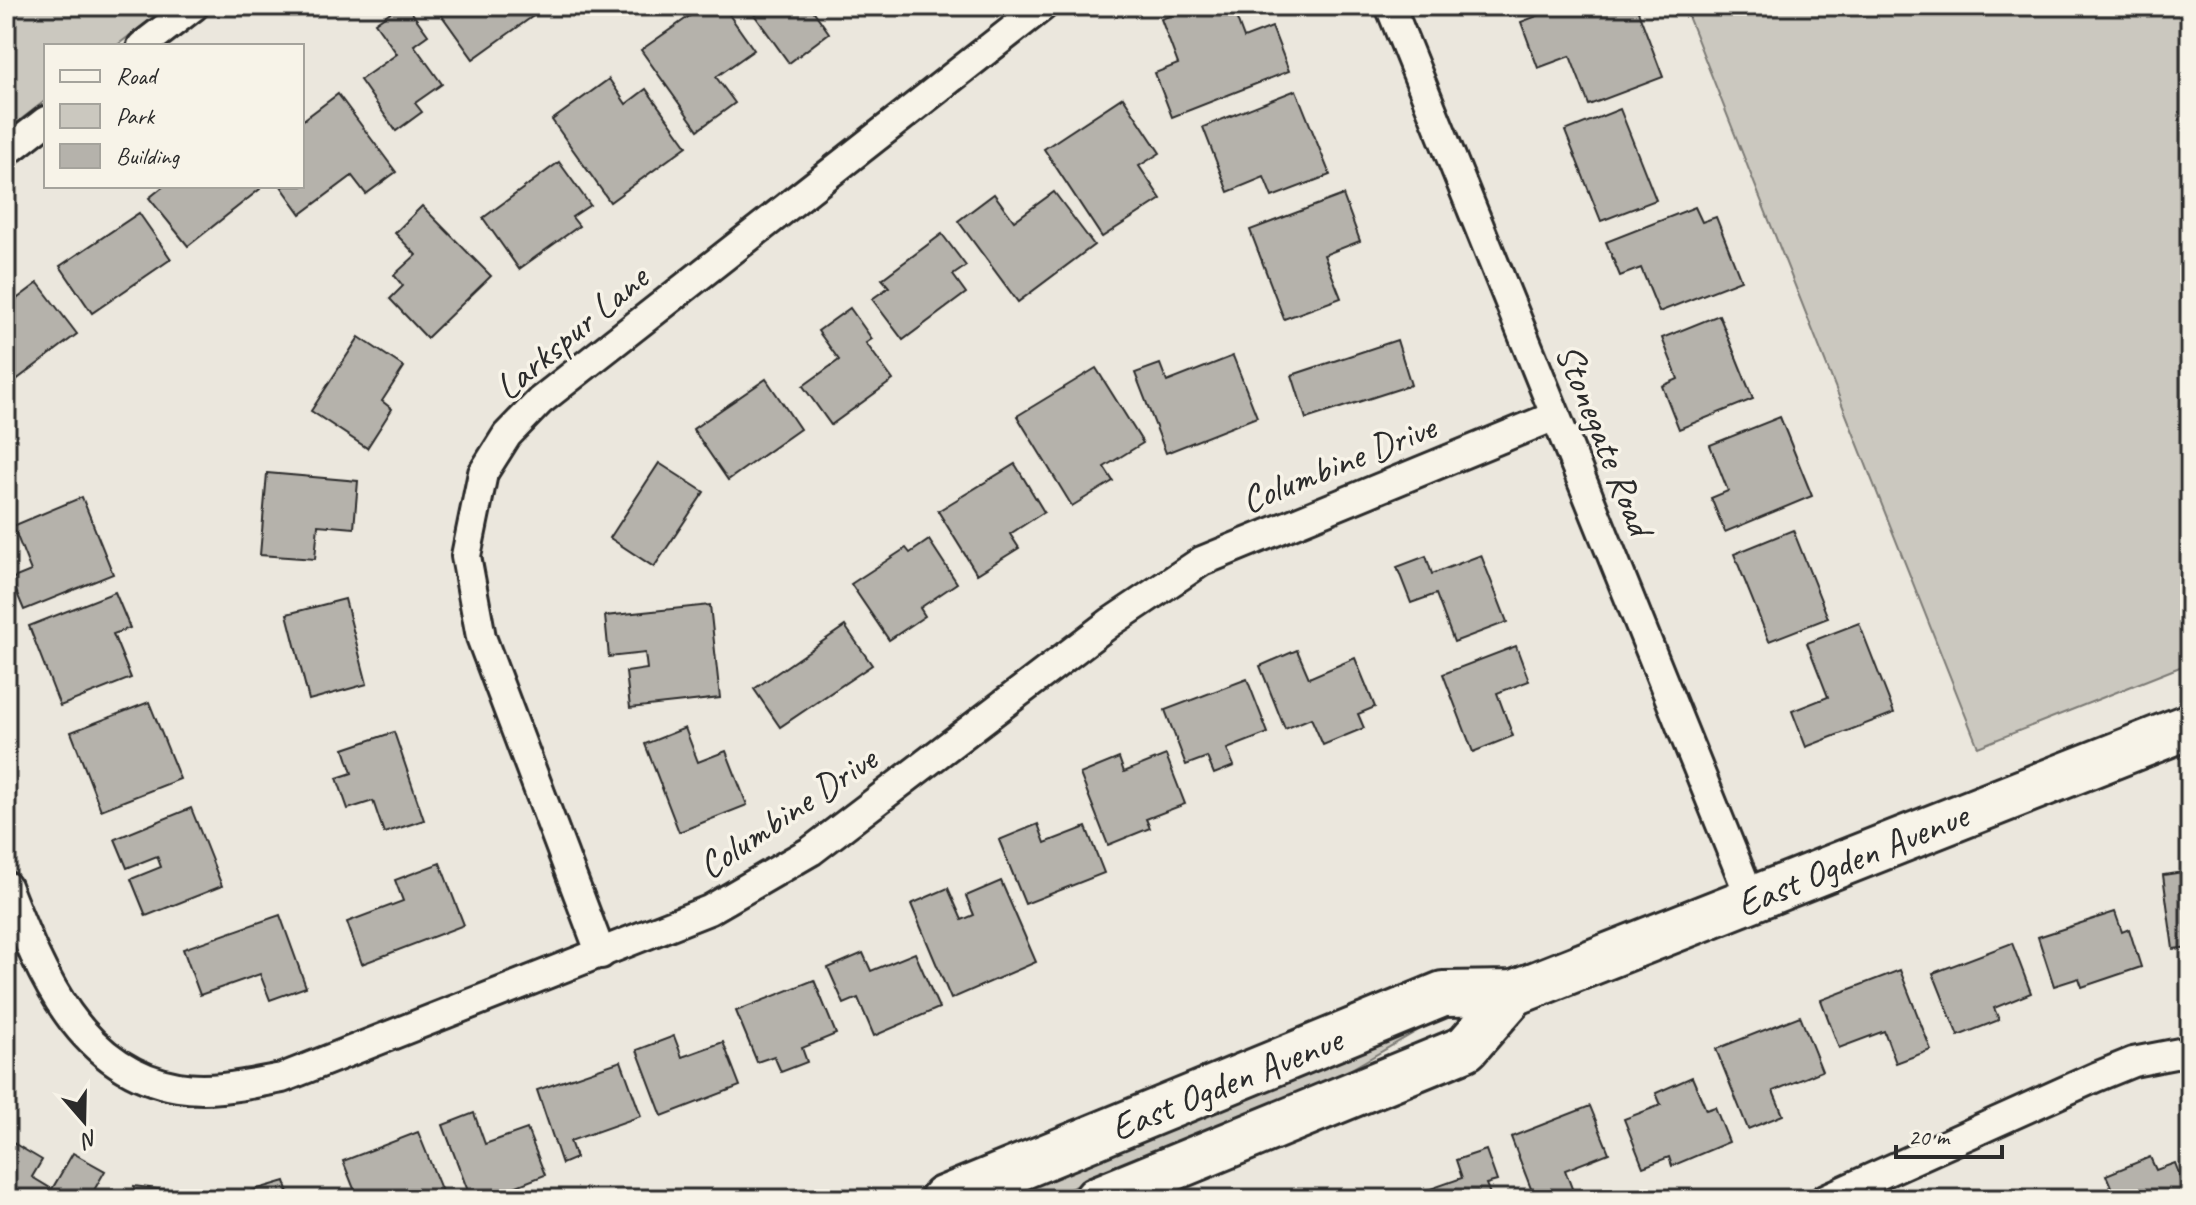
<svg xmlns="http://www.w3.org/2000/svg" width="2196" height="1205" font-family="Caveat,sans-serif">
  <rect width="100%" height="100%" fill="#ebe7dd"/>
  <filter id="ink" filterUnits="userSpaceOnUse"><feTurbulence type="fractalNoise" baseFrequency=".0125" numOctaves="2"/><feDisplacementMap in="SourceGraphic" scale="16" xChannelSelector="R" yChannelSelector="G"/><feConvolveMatrix kernelMatrix="1 2 1 2 8 2 1 2 1" color-interpolation-filters="sRGB"/></filter>
  <g filter="url(#ink)">
    <g fill="#cbc8bf" stroke="#7b7a75" stroke-width="2">
      <path d="M6,6H168L116,46H46V100L6,131Z"/>
      <path d="M1684,6H2190V663L1978,747Z"/>
      <path d="M1462,1005L1327,1083L1045,1199H992Z"/>
    </g>
    <g fill="#b5b2ab" stroke="#2b2b2b" stroke-width="2">
      <path d="M399,6H407L428,35L414,45L442,84L415,103L422,112L396,131L360,80L397,54L375,23Z"/>
      <path d="M435,6H541L543,9L473,59Z"/>
      <path d="M704,6H723L754,50L716,77L735,103L698,130L641,50Z"/>
      <path d="M748,6H810L829,33L789,63Z"/>
      <path d="M1196,6H1232L1244,38L1272,27L1289,71L1172,117L1155,73L1178,64L1161,19Z"/>
      <path d="M1563,6H1636L1663,77L1589,105L1570,56L1538,68L1521,22Z"/>
      <path d="M609,79L626,104L646,89L687,146L610,202L552,120Z"/>
      <path d="M1296,90L1330,175L1272,197L1264,177L1228,192L1203,127Z"/>
      <path d="M338,94L396,172L366,194L352,176L301,214L281,186H302V121Z"/>
      <path d="M1123,97L1160,153L1139,166L1161,199L1102,237L1044,149Z"/>
      <path d="M1620,109L1656,200L1601,221L1565,131Z"/>
      <path d="M559,162L590,205L572,217L579,226L519,269L483,218Z"/>
      <path d="M164,186H258L260,189L188,246L149,198Z"/>
      <path d="M1054,192L1094,245L1018,302L958,221L994,194L1014,221Z"/>
      <path d="M1343,195L1360,241L1324,255L1341,298L1284,319L1250,230Z"/>
      <path d="M422,206L491,276L427,338L390,299L403,286L394,275L416,255L395,233Z"/>
      <path d="M1695,207L1702,222L1716,217L1741,280L1659,312L1641,268L1620,276L1606,242Z"/>
      <path d="M139,213L171,259L92,313L60,266Z"/>
      <path d="M942,234L966,266L953,275L966,293L903,340L872,299L889,287L882,279Z"/>
      <path d="M38,283L77,334L7,387L6,307Z"/>
      <path d="M850,308L872,339L866,343L893,380L831,425L803,386L839,360L818,331Z"/>
      <path d="M1719,315L1753,399L1679,429L1662,386L1678,379L1662,338Z"/>
      <path d="M359,337L404,367L382,401L392,409L367,448L311,411Z"/>
      <path d="M1397,340L1411,385L1306,419L1292,375Z"/>
      <path d="M1233,356L1257,417L1166,453L1135,373L1160,364L1167,382Z"/>
      <path d="M1096,368L1143,443L1104,467L1113,481L1072,506L1017,416Z"/>
      <path d="M766,379L800,429L728,480L693,429Z"/>
      <path d="M1780,417L1812,496L1725,532L1711,498L1728,491L1710,445Z"/>
      <path d="M659,463L704,492L654,567L610,538Z"/>
      <path d="M1015,464L1044,512L1010,534L1019,548L977,574L938,511Z"/>
      <path d="M267,473L358,481L354,528L318,525L315,559L260,555Z"/>
      <path d="M82,497L113,574L24,610L11,579L31,571L13,526Z"/>
      <path d="M1793,530L1828,618L1769,641L1734,554Z"/>
      <path d="M929,540L957,583L920,608L925,616L889,640L851,584L906,548L910,553Z"/>
      <path d="M1481,555L1507,622L1454,642L1436,594L1411,603L1397,567L1426,556L1432,574Z"/>
      <path d="M115,592L130,628L113,634L131,678L60,706L29,626Z"/>
      <path d="M345,599L367,684L309,700L287,614Z"/>
      <path d="M710,605L720,698L630,708L626,672L647,669L645,653L609,657L605,616Z"/>
      <path d="M1859,623L1894,713L1806,747L1792,711L1828,697L1807,643Z"/>
      <path d="M845,626L872,665L780,727L754,689Z"/>
      <path d="M1516,646L1529,681L1497,693L1513,736L1473,752L1443,674Z"/>
      <path d="M1297,650L1309,678L1355,658L1375,707L1358,714L1364,728L1323,745L1311,718L1285,729L1260,666Z"/>
      <path d="M1247,679L1268,733L1227,749L1234,766L1214,774L1207,757L1186,765L1165,710Z"/>
      <path d="M149,702L180,779L101,810L71,732Z"/>
      <path d="M685,728L698,762L726,751L747,805L679,832L645,744Z"/>
      <path d="M394,732L424,820L384,833L373,801L348,809L337,778L352,773L344,749Z"/>
      <path d="M1166,755L1185,804L1146,819L1150,828L1108,845L1080,774L1119,758L1124,772Z"/>
      <path d="M191,808L222,886L146,916L131,879L161,867L157,856L127,868L115,839Z"/>
      <path d="M1038,824L1045,843L1086,827L1104,873L1025,904L999,840Z"/>
      <path d="M440,863L464,925L362,964L347,922L403,901L395,880Z"/>
      <path d="M2190,871V947L2173,949L2163,875Z"/>
      <path d="M1001,881L1036,962L951,999L911,904L948,888L962,920L974,915L966,896Z"/>
      <path d="M2115,912L2122,932L2129,929L2141,967L2082,987L2079,978L2054,986L2038,937Z"/>
      <path d="M280,915L306,987L270,1000L260,974L200,995L183,949Z"/>
      <path d="M2012,943L2031,993L1994,1008L1999,1020L1958,1036L1933,973Z"/>
      <path d="M863,953L871,971L915,953L939,1008L874,1036L858,998L844,1004L828,968Z"/>
      <path d="M1900,970L1931,1050L1896,1063L1884,1031L1839,1048L1821,1000Z"/>
      <path d="M814,980L836,1034L802,1048L807,1062L781,1072L774,1056L757,1062L736,1011Z"/>
      <path d="M1800,1016L1822,1071L1773,1091L1783,1115L1748,1129L1716,1049Z"/>
      <path d="M674,1036L682,1057L723,1042L740,1086L662,1116L637,1050Z"/>
      <path d="M621,1061L641,1116L570,1141L576,1158L562,1164L537,1090Z"/>
      <path d="M1692,1077L1706,1110L1715,1107L1729,1142L1672,1166L1669,1157L1643,1167L1624,1119L1661,1105L1656,1093Z"/>
      <path d="M1590,1106L1609,1153L1565,1170L1576,1199H1535L1511,1137Z"/>
      <path d="M474,1113L485,1144L527,1129L545,1175L501,1192L504,1199H471L443,1125Z"/>
      <path d="M418,1132L445,1199H412L410,1194L397,1199H358L343,1161Z"/>
      <path d="M10,1141L42,1160L32,1177L52,1189L73,1153L105,1171L89,1199H6V1149Z"/>
      <path d="M1486,1150L1497,1181L1486,1184L1492,1199H1418L1416,1194L1462,1178L1456,1160Z"/>
      <path d="M2150,1157L2156,1170L2175,1163L2189,1199H2102L2114,1194L2106,1175Z"/>
      <path d="M285,1181L291,1199H246L244,1193Z"/>
      <path d="M134,1186L218,1197V1199H133Z"/>
    </g>
    <g fill="none" stroke-linecap="round" stroke-linejoin="round">
      <defs>
        <g id="street">
          <path d="M1390,6L1751,899"/>
          <path d="M142,46L194,6"/>
          <path d="M6,152L46,121"/>
          <path d="M6,886C39,969 77,1070 178,1087C212,1093 249,1084 282,1078L709,910L811,851L1111,622L1202,561L1555,416"/>
          <path d="M601,954L481,637L466,556L483,473L507,435L540,401L1043,6"/>
          <path d="M1825,1199L2096,1077L2133,1062L2190,1051"/>
        </g>
        <g id="primary">
          <path d="M943,1199L1443,994L1514,993L2190,726"/>
          <path d="M1097,1199L1466,1048L1514,993"/>
        </g>
      </defs>
      <use href="#street" stroke="#2b2b2b" stroke-width="34"/>
      <use href="#primary" stroke="#2b2b2b" stroke-width="50"/>
      <use href="#street" stroke="#f7f3e8" stroke-width="28"/>
      <use href="#primary" stroke="#f7f3e8" stroke-width="44"/>
    </g>
  </g>
  <g text-anchor="middle" stroke-width="7" stroke-linejoin="round" paint-order="stroke">
    <g font-size="38" fill="#2b2b2b" stroke="#f7f3e8">
      <text transform="translate(571 332) rotate(-40)" y="13">Larkspur Lane</text>
      <text transform="translate(1605 439) rotate(68)" y="13">Stonegate Road</text>
      <text transform="translate(1338 463) rotate(-22)" y="13">Columbine Drive</text>
      <text transform="translate(787 812) rotate(-34)" y="13">Columbine Drive</text>
      <text transform="translate(1852 859) rotate(-22)" y="13">East Ogden Avenue</text>
      <text transform="translate(1226 1083) rotate(-22)" y="13">East Ogden Avenue</text>
    </g>
  </g>
  <rect width="2196" height="1205" fill="none" stroke="#f7f3e8" stroke-width="32"/>
  <rect x="16" y="16" width="2164" height="1173" fill="none" stroke="#2b2b2b" stroke-width="3" filter="url(#ink)"/>
  <rect x="44" y="44" width="260" height="144" fill="#f7f3e8" stroke="#a5a39c" stroke-width="2"/>
  <rect x="60" y="70" width="40" height="12" fill="#f7f3e8" stroke="#a5a39c" stroke-width="2"/>
  <text x="116" y="84" font-size="24" fill="#2b2b2b">Road</text>
  <rect x="60" y="104" width="40" height="24" fill="#cbc8bf" stroke="#a5a39c" stroke-width="2"/>
  <text x="116" y="124" font-size="24" fill="#2b2b2b">Park</text>
  <rect x="60" y="144" width="40" height="24" fill="#b5b2ab" stroke="#a5a39c" stroke-width="2"/>
  <text x="116" y="164" font-size="24" fill="#2b2b2b">Building</text>
  <g transform="translate(84 1121) rotate(160)" stroke="#f7f3e8" stroke-width="6" paint-order="stroke">
  <path d="M0-6L14 30L0 20L-14 30Z" fill="#2b2b2b"/>
  <text y="-12" font-size="22" font-weight="bold" text-anchor="middle" fill="#2b2b2b">N</text>
  </g>
  <path d="M1896 1145v12h106v-12" fill="none" stroke="#2b2b2b" stroke-width="4"/>
  <text x="1908" y="1145" font-size="24" fill="#2b2b2b" stroke="#f7f3e8" stroke-width="6" paint-order="stroke">20 m</text>
</svg>
